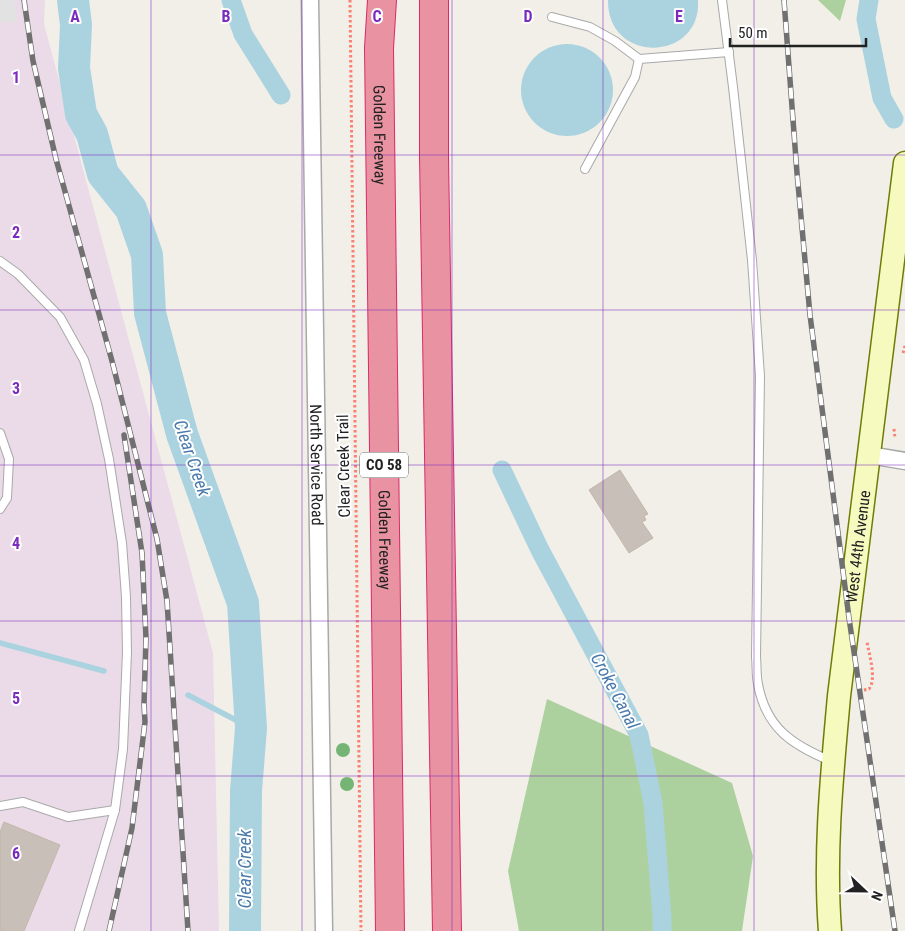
<svg xmlns="http://www.w3.org/2000/svg" width="905" height="931" font-family="'Roboto Condensed',sans-serif">
  <rect width="100%" height="100%" fill="#f2efe9"/>
  <path fill="#ebdbe8" d="M0,0H45L44,24L213,653L219,931H0Z"/>
  <g fill="#add19e">
    <path d="M818,0H846L840,21Z"/>
    <path d="M547,699L732,783L753,856L742,931H519L508,871Z"/>
  </g>
  <path fill="#e2e2e2" d="M0,0H14L17,22H0Z"/>
  <g fill="#aad3df">
    <path d="M608,0H698C702,62 607,65 608,0Z"/>
    <circle cx="567" cy="90" r="46"/>
  </g>
  <g fill="none" stroke-linecap="round" stroke-linejoin="round">
    <g stroke="#aad3df" stroke-width="5.5">
      <path d="M0,643L104,671"/>
      <path d="M188,695L251,728"/>
    </g>
    <g stroke="#aad3df" stroke-width="19">
      <path d="M231,0L243,34L281,95"/>
      <path d="M869,0L866,19L882,98L894,119"/>
      <path d="M502,470L540,550L639,735L653,803L662,917V931"/>
    </g>
    <path stroke="#aad3df" stroke-width="32" d="M73,0L76,25L74,68L81,114L92,134L103,174L131,209L147,255L150,313L182,434L243,603L251,728L246,791L245,931"/>
  </g>
  <g fill="#c7bfb8" stroke="#c4b6ab">
    <path d="M620,470L648,514L644,516L646,520L642,522L653,538L629,553L589,490Z"/>
    <path d="M4,822L60,845L24,931H0V832Z"/>
  </g>
  <g fill="none" stroke-linecap="round" stroke-linejoin="round">
    <defs>
      <g id="lane">
        <path d="M722,0L733,87L752,260L760,376L756,657C757,666 756,675 758,684C766,728 792,745 831,761"/>
        <path d="M552,17L590,27L615,41L639,59L729,52"/>
        <path d="M585,169L635,77L639,59"/>
        <path d="M0,261L18,274L60,317L84,360L97,404L109,459L122,543L126,597L127,652L123,749L115,810L79,931"/>
        <path d="M0,433L9,459L7,498L0,509"/>
        <path d="M0,806L23,802L68,817L115,810"/>
      </g>
      <g id="street">
        <path id="s1" d="M310,0L324,931"/>
        <path d="M869,455L905,461"/>
      </g>
      <g id="secondary">
        <path id="s2" d="M830,931C824,853 832,774 839,696L905,163"/>
      </g>
      <g id="highway">
        <path id="s3" d="M382,0L379,48L390,931"/>
        <path d="M434,0V157L447,931"/>
      </g>
    </defs>
    <use href="#lane" stroke="#a9a9a9" stroke-width="10"/>
    <use href="#street" stroke="#a9a9a9" stroke-width="19"/>
    <use href="#secondary" stroke="#707d05" stroke-width="25"/>
    <use href="#highway" stroke="#dc2a67" stroke-width="30"/>
    <g stroke="#fa8072" stroke-width="3" stroke-dasharray="2.5 2.5" stroke-linecap="butt">
      <path d="M350,0L361,931"/>
      <path d="M903,353L905,346"/>
      <path d="M894,429L895,438"/>
      <path d="M859,691L869,689C877,679 869,654 867,642"/>
    </g>
    <use href="#lane" stroke="#fff" stroke-width="8"/>
    <use href="#street" stroke="#fff" stroke-width="16"/>
    <use href="#secondary" stroke="#f7fabf" stroke-width="22"/>
    <use href="#highway" stroke="#e892a2" stroke-width="28"/>
    <defs>
      <g id="rail">
        <path d="M24,0L33,61L56,159L112,361L157,539L167,601L188,931"/>
        <path d="M784,0L797,173L810,315L849,618L895,931"/>
        <path d="M109,931L132,828L145,722L144,704L146,638L142,553L124,435"/>
      </g>
    </defs>
    <use href="#rail" stroke="#707070" stroke-width="5.5"/>
    <use href="#rail" stroke="#fff" stroke-width="4" stroke-dasharray="11" stroke-linecap="butt"/>
  </g>
  <g fill="#74b475">
    <circle cx="343" cy="750" r="7"/>
    <circle cx="347" cy="784" r="7"/>
  </g>
  <path fill="none" stroke="#7b2cbf" stroke-width="1" stroke-opacity="0.55" d="M151,0V931M302,0V931M452,0V931M603,0V931M754,0V931M0,155H905M0,310H905M0,465H905M0,621H905M0,776H905"/>
  <g text-anchor="middle" stroke-width="4" stroke-linejoin="round" paint-order="stroke">
    <rect fill="#fff" stroke="#646464" stroke-width="1" x="360" y="452.5" width="48" height="25" rx="4"/>
    <g font-size="15" font-weight="bold" fill="#222">
      <text x="384" y="470">CO 58</text>
    </g>
    <g font-size="16" fill="#222" stroke="#fff">
      <text dy="6" stroke="none"><textPath href="#s3" startOffset="135">Golden Freeway</textPath></text>
      <text dy="6" stroke="none"><textPath href="#s1" startOffset="465">North Service Road</textPath></text>
      <text transform="translate(343 466) rotate(-91)" y="6">Clear Creek Trail</text>
      <text dy="6" stroke="none"><textPath href="#s3" startOffset="540">Golden Freeway</textPath></text>
      <text dy="6" stroke="none"><textPath href="#s2" startOffset="386">West 44th Avenue</textPath></text>
    </g>
    <g font-size="18" font-style="italic" fill="#4a7aab" stroke="#fff">
      <text transform="translate(192 458) rotate(71)" y="6">Clear Creek</text>
      <text transform="translate(615 691) rotate(62)" y="6">Croke Canal</text>
      <text transform="translate(245 869) rotate(-90)" y="6">Clear Creek</text>
    </g>
  </g>
  <g font-size="16" text-anchor="middle" font-weight="bold" fill="#7b2cbf" stroke="#fff" stroke-width="4" stroke-linejoin="round" paint-order="stroke">
    <text x="75" y="22">A</text>
    <text x="226" y="22">B</text>
    <text x="377" y="22">C</text>
    <text x="528" y="22">D</text>
    <text x="679" y="22">E</text>
    <text x="16" y="83">1</text>
    <text x="16" y="238">2</text>
    <text x="16" y="394">3</text>
    <text x="16" y="549">4</text>
    <text x="16" y="704">5</text>
    <text x="16" y="859">6</text>
  </g>
  <g transform="translate(865 891) rotate(112)" stroke="#ffffff" stroke-width="4" paint-order="stroke">
  <path d="M0-4L9 19L0 12L-9 19Z" fill="#222222"/>
  <text y="-8" font-size="14" font-weight="bold" text-anchor="middle" fill="#222222">N</text>
  </g>
  <path d="M730 38v8h136v-8" fill="none" stroke="#222222" stroke-width="2.5"/>
  <text x="738" y="38" font-size="15" fill="#222222" stroke="#ffffff" stroke-width="4" paint-order="stroke">50 m</text>
</svg>
